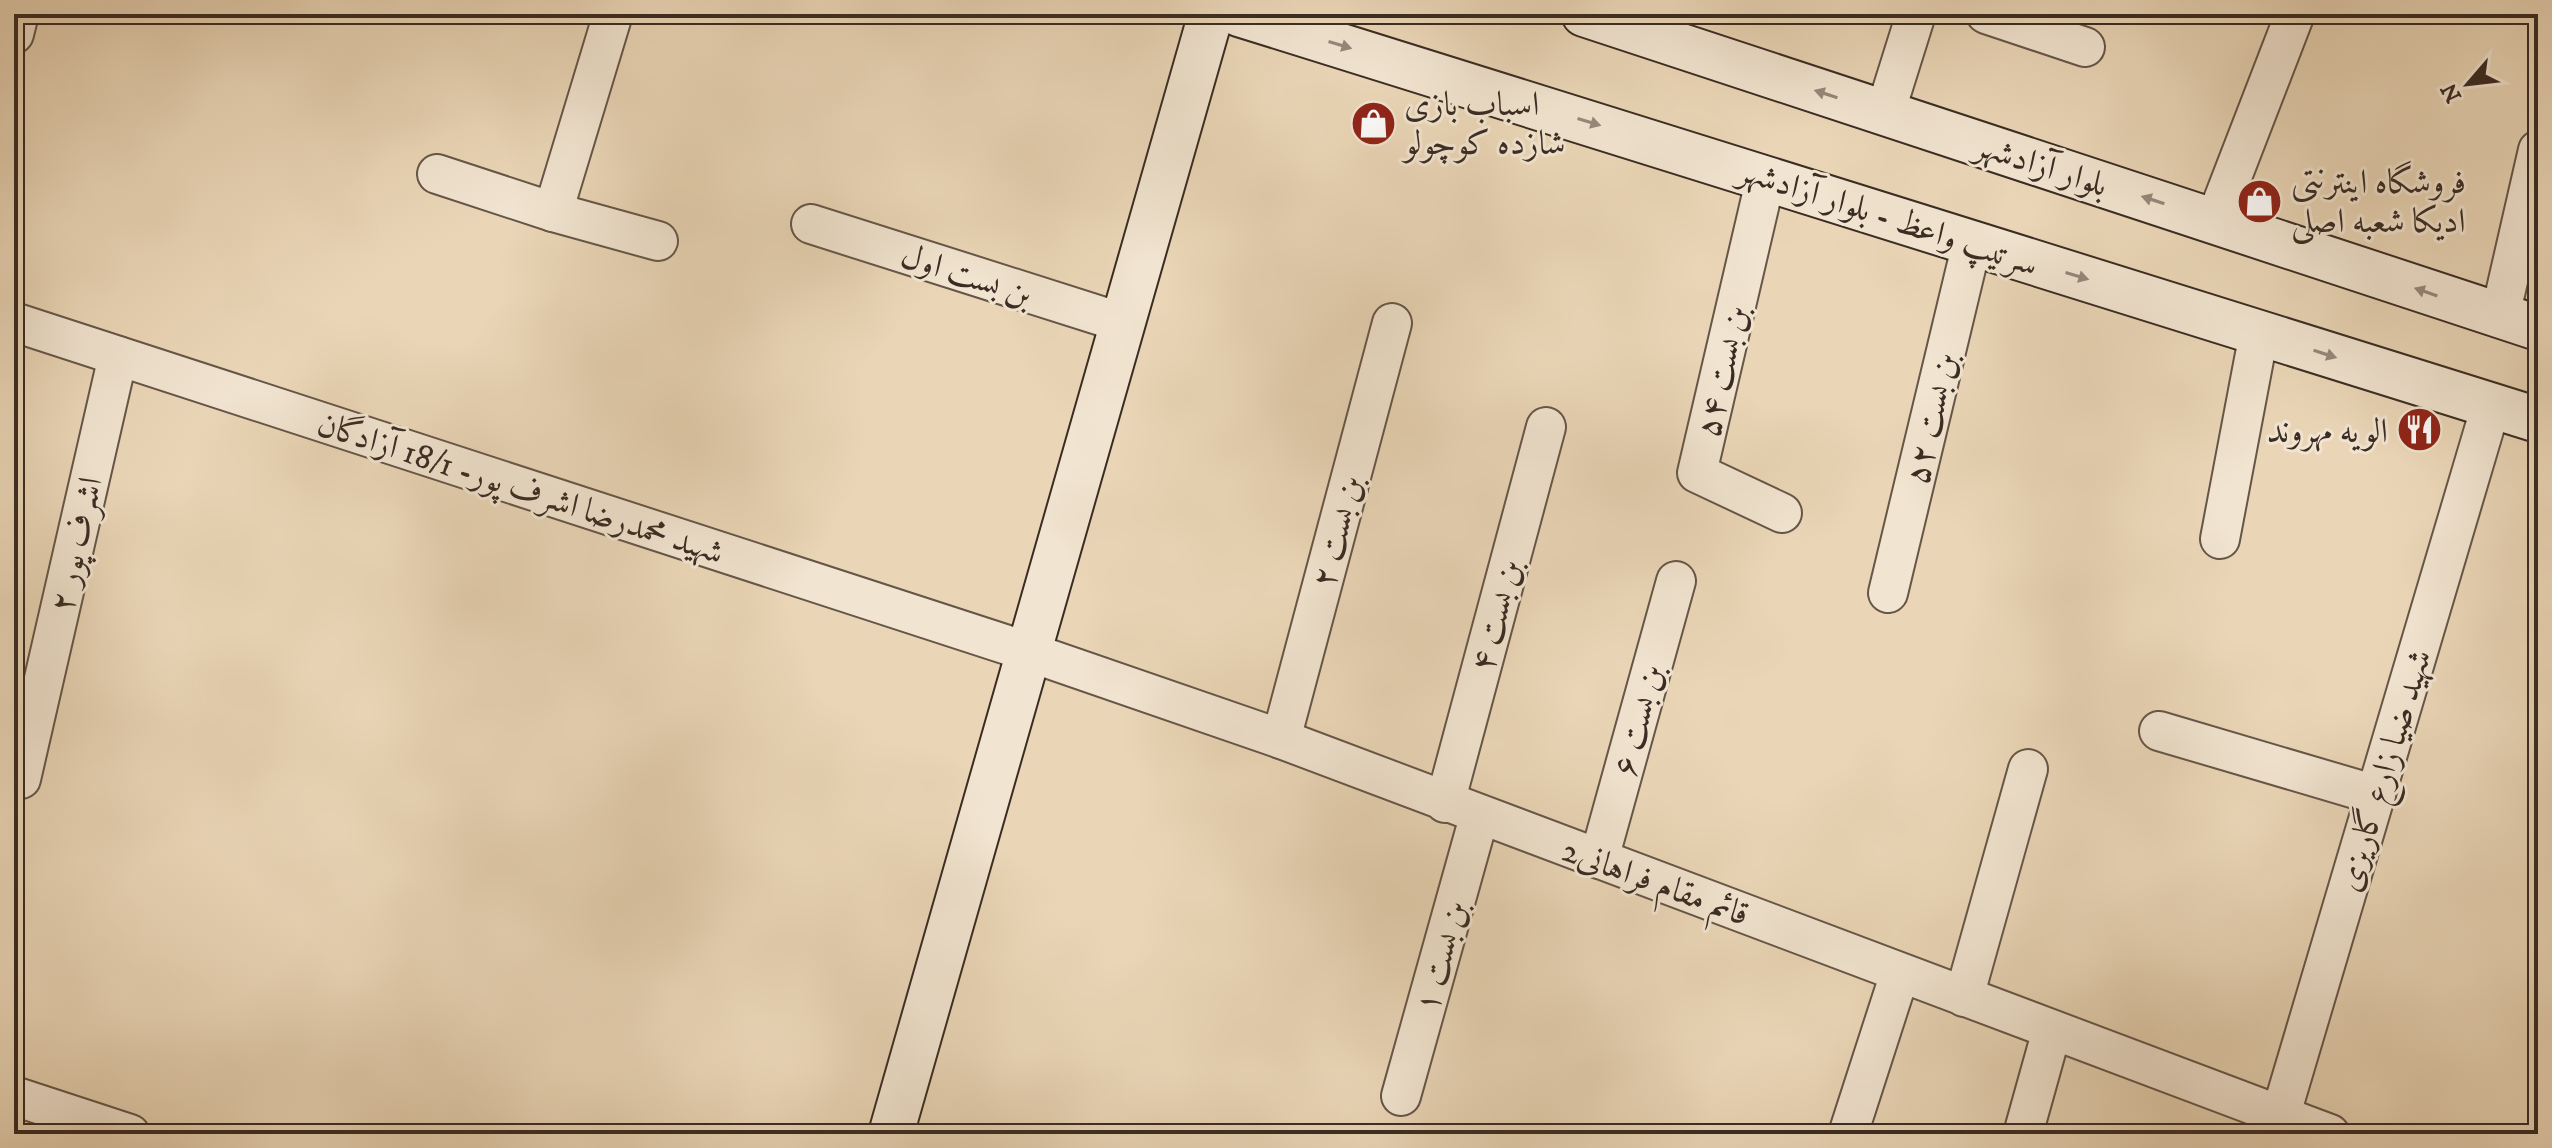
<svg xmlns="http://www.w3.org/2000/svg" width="2552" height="1148" font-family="'IM FELL DW Pica',Amiri,serif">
  <rect width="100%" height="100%" fill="#ead6b7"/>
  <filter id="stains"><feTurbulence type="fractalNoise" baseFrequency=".0025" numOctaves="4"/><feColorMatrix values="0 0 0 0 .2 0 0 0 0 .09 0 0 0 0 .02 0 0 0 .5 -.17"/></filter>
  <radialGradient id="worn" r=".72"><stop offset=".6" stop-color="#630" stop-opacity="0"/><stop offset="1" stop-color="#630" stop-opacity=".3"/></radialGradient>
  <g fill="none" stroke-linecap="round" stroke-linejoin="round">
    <defs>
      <g id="street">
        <path d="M1986,14L2085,47"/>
        <path d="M14,34L18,18"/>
        <path d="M1885,113L1916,14"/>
        <path d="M437,174L553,212L658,241"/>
        <path d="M1766,177L1697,473L1782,513"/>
        <path d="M553,212L613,14"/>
        <path d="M2215,221L2295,14"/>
        <path d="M811,224L1123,323"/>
        <path d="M2500,316L2538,150"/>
        <path d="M14,322L1029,652L1281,739L2330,1134"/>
        <path d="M2220,539L2259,333"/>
        <path d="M1888,593L1972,243"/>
        <path d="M2159,731L2376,795"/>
        <path d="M1281,739L1392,323"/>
        <path d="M21,779L118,356"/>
        <path d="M1445,803L1546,427"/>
        <path d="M1599,859L1676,581"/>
        <path d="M1964,997L2028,769"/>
        <path d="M14,1096L130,1134"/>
        <path d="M1401,1096L1479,817"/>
        <path d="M1848,1134L1900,973"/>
        <path d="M2023,1134L2052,1030"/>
        <path d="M2275,1134L2491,406"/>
      </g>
      <g id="secondary">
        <path d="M1239,14L2538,420"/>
        <path d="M1584,14L2538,328"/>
        <path d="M891,1134L1211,14"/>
      </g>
    </defs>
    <use href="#street" stroke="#665648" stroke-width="42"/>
    <use href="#secondary" stroke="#3a2c23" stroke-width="48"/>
    <use href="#street" stroke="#f1e4d0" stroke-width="38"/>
    <use href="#secondary" stroke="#f1e4d0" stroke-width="44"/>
  </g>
  <defs><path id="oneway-solid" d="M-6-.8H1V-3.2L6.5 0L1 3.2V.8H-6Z" transform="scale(2)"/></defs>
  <g fill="#96887a">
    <use href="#oneway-solid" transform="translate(1340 45) rotate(17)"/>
    <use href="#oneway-solid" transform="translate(1826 94) rotate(-162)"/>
    <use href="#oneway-solid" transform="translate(1589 122) rotate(17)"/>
    <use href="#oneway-solid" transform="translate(2153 200) rotate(-162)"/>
    <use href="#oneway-solid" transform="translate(2077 276) rotate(17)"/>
    <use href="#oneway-solid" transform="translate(2426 292) rotate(-161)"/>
    <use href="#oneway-solid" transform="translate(2325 354) rotate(18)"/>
  </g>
  <defs>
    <symbol id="shop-disc" viewBox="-11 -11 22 22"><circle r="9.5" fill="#8f2418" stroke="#f1e4d0"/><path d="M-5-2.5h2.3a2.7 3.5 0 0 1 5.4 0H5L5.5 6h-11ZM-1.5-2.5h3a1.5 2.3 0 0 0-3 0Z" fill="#fff"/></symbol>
    <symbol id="restaurant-disc" viewBox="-11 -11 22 22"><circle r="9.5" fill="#8f2418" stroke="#f1e4d0"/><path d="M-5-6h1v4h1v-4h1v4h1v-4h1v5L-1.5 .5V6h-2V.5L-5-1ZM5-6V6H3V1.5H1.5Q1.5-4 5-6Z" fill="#fff"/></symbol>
  </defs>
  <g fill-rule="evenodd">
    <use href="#shop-disc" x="1348" y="98" width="51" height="51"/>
    <use href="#shop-disc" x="2234" y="176" width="51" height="51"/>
    <use href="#restaurant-disc" x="2394" y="404" width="51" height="51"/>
  </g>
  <g text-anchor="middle" stroke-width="6" stroke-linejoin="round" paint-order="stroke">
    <g font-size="34" fill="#3a2c23" stroke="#f1e4d0" text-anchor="start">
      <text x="1404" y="115">اسباب بازی<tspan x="1404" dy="39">شازده کوچولو</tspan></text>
      <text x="2291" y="193">فروشگاه اینترنتی<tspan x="2291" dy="39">ادیکا شعبه اصلی</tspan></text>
      <text x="2388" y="442" text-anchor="end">الویه مهروند</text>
    </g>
    <g font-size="34" fill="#3a2c23" stroke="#f1e4d0">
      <text transform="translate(2042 164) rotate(18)" y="12">بلوار آزادشهر</text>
      <text transform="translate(1889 216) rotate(18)" y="12">سرتیپ واعظ - بلوار آزادشهر</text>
      <text transform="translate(967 274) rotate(18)" y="12">بن بست اول</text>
      <text transform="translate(1721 371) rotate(-77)" y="12">بن بست ۵۴</text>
      <text transform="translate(1930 418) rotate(-77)" y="12">بن بست ۵۲</text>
      <text transform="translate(521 487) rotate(18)" y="12">شهید محمدرضا اشرف پور- 18/1 آزادگان</text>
      <text transform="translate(1336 531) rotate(-75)" y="12">بن بست ۲</text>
      <text transform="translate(75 544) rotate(-77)" y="12">۲ اشرف پور</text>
      <text transform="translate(1495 615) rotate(-75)" y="12">بن بست ۴</text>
      <text transform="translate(1637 720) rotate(-75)" y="12">بن بست ۶</text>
      <text transform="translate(2383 770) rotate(-73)" y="12">شهید ضیا زارع گاریزی</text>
      <text transform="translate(1656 881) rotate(20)" y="12">2قائم مقام فراهانی</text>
      <text transform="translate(1440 956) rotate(-74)" y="12">بن بست ۱</text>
    </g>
  </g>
  <rect width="2552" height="1148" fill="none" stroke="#ead6b7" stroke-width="48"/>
  <rect x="16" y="16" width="2520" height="1116" fill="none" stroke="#3a2c23" stroke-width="4"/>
  <rect x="24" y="24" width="2504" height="1100" fill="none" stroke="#3a2c23" stroke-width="2"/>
  <g transform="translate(2468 84) rotate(242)" stroke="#f1e4d0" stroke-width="6" paint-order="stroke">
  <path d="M0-6L14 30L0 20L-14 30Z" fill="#3a2c23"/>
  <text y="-12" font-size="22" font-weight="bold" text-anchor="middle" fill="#3a2c23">N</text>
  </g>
  <rect width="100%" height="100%" filter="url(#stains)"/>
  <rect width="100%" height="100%" fill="url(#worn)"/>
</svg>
